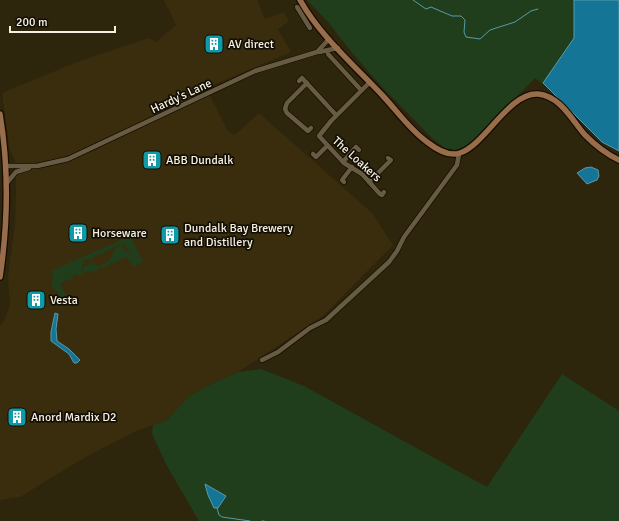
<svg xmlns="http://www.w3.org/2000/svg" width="619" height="521" font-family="Signika,sans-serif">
  <rect width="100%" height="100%" fill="#2e250d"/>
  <path fill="#3a2d0d" d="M164,0H257L265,19L284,12L289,21L278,29L291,52L206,88L228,131L235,135L259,113L372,213L393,245L324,315L238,372L209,385L188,397L166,421L136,431L82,459L20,497L0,500V326L4,321L10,305L8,277L15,223L16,189L15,160L10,151L2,93L77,62L149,38L156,42L176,25Z"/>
  <g fill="#203e1c">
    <path d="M307,0H619V151L602,142L556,94L535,78L468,146L454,150L445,148L433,139L383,88L353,54L328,22Z"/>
    <path d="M130,236L143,262L132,267L131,264L135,258L132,256L125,245L119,244L100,255L96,254L92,260L85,259L81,270L83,274L78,276L76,274L72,276L73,278L60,284L67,299L62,301L57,291L52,288L53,275L51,271Z"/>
    <path d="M120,245L134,258L133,262L130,263L127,257L90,273L89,271L84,273L82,270L84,266L94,263L99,267L110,260L115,248Z"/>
    <path d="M261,369L304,386L487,487L562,374L619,411V521H199L167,466L152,434L153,425L166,421L188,397L209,385L238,372Z"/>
  </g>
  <g fill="#157596" stroke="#589aac">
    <path d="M574,0H619V151L602,142L543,83L574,38Z"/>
    <path d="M591,167L598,170L599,176L597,180L587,184L577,173L585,168Z"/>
    <path d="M55,313L58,314L56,329L57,341L69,349L80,360L77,363H74L69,354L51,341V332Z"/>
    <path d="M205,484L226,496L218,508H214L208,495Z"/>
  </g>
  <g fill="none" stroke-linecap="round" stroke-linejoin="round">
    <g stroke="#589aac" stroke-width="1">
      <path d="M413,0L426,9L431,7L452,16H461L465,20L464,32L466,37L480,39L490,30L515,22L531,11L538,9"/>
      <path d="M217,508L219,515L222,517L250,521"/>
      <path d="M262,521H264"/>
    </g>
    <defs>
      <g id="minor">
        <path d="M297,7L310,28"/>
        <path d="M319,52L338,48"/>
        <path d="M328,54L361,90"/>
        <path d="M299,81L302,78L336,115"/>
        <path d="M370,82L331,121L319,136L344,163L362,174L380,194L382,195L384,192"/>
        <path d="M307,83L287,103L285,109L287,113L308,131L311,128"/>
        <path d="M313,154L316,157L327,146"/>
        <path d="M343,162L356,147L359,150"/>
        <path d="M6,166H37L68,159L255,71L317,52L329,39"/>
        <path d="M344,182L342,180L352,167"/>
        <path d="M369,182L391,160L388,158"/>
        <path d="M6,184L16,172L29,168"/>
        <path d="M262,360L278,352L310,328L326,320L389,262L397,251L404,237L457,165L459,154"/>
      </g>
      <g id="major">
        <path d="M300,0C320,36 355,66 383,96C397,111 410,130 427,142C436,149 449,157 460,153C485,145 509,92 538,94C560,96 572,120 585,135C595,145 606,154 619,160"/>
        <path d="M0,114C9,169 8,223 0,277"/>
      </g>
    </defs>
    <use href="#minor" stroke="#160d00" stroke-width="6"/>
    <use href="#major" stroke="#160d00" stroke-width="8"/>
    <use href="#minor" stroke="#675c43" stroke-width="4.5"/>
    <use href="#major" stroke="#986d4c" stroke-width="5.5"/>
  </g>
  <defs>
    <symbol id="building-square" viewBox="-11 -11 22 22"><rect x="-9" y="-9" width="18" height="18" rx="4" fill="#0f9aa8" stroke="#130f05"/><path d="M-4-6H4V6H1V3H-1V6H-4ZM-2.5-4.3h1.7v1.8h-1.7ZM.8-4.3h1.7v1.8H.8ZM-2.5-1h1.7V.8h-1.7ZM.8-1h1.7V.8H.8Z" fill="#fff"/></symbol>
  </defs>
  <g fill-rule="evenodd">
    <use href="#building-square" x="203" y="33" width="22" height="22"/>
    <use href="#building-square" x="141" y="149" width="22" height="22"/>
    <use href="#building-square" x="67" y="222" width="22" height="22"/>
    <use href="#building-square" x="159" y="224" width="22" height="22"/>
    <use href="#building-square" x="25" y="289" width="22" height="22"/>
    <use href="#building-square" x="6" y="406" width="22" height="22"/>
  </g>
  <g text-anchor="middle" stroke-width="3.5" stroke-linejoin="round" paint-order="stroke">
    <g font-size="12" fill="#f6f0e1" stroke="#130f05" text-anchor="start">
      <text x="228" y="48">AV direct</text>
      <text x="166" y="164">ABB Dundalk</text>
      <text x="184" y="232">Dundalk Bay Brewery<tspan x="184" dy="14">and Distillery</tspan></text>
      <text x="92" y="237">Horseware</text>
      <text x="50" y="304">Vesta</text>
      <text x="31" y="421">Anord Mardix D2</text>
    </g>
    <g font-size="12" fill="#f6f0e1" stroke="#130f05">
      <text transform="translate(181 96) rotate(-25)" y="4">Hardy's Lane</text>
      <text transform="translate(357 159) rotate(42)" y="4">The Loakers</text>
    </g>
  </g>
  <path d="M10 26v6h105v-6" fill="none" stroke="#f6f0e1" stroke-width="2"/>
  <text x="16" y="26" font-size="12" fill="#f6f0e1" stroke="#130f05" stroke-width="3" paint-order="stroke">200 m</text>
</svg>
